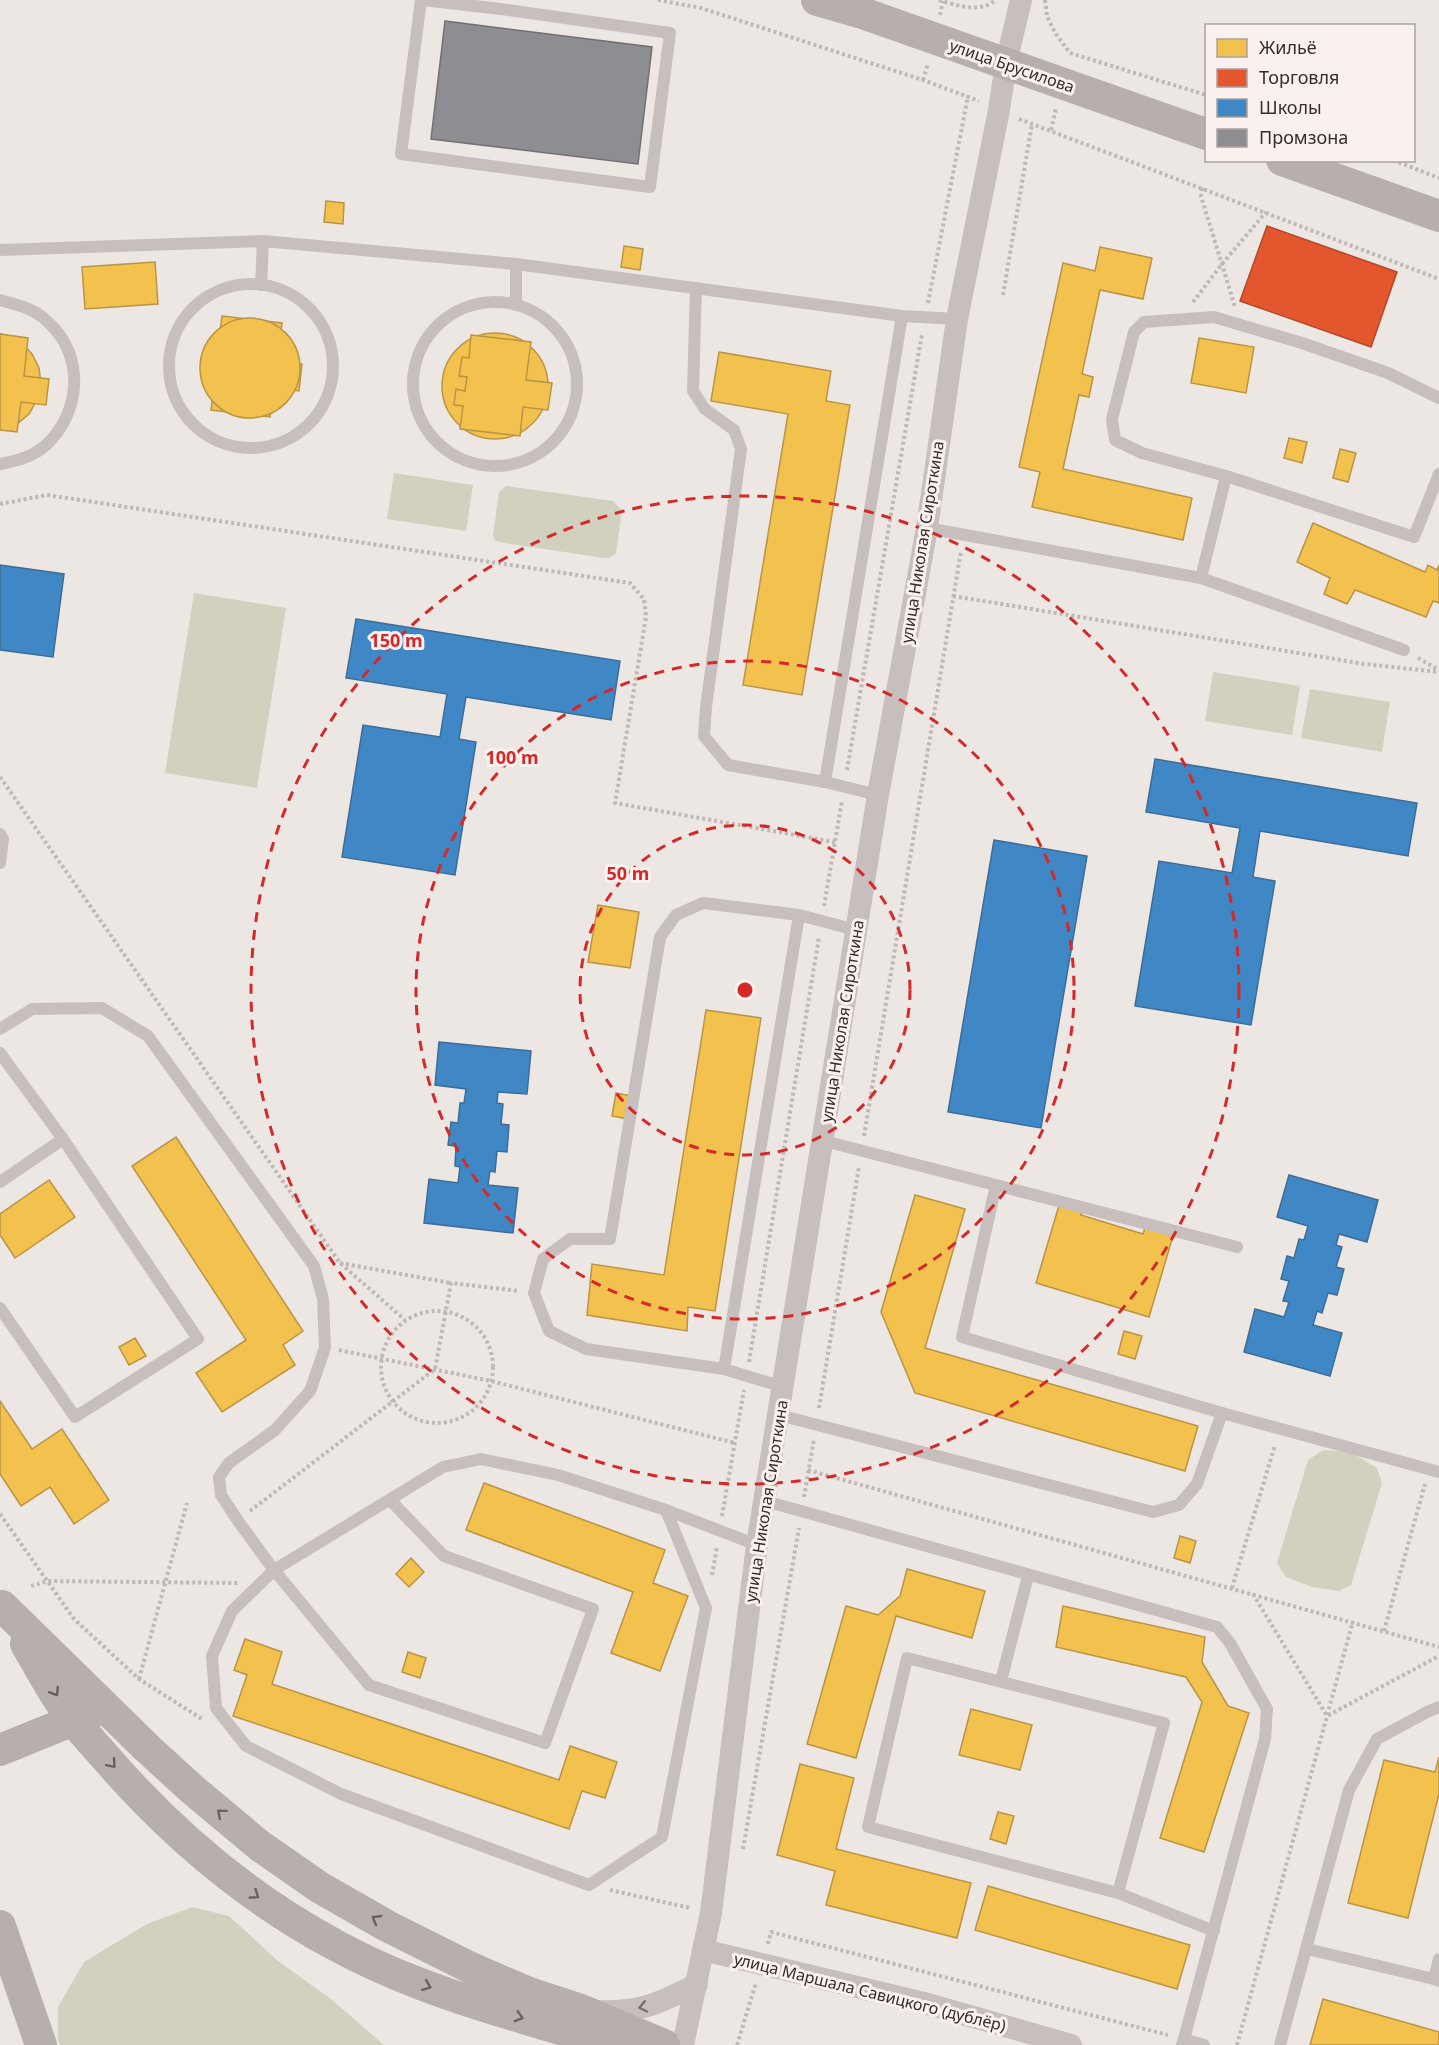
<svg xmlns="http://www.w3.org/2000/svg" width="1439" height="2045" font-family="'Noto Sans',sans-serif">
  <rect width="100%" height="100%" fill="#ede7e4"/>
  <g fill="#d2d1bf">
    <path d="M394,473L473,485L466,531L387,519Z"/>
    <path d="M506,486L613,501L622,510L616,553L609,558H604L498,542L494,539L493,535L499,492Z"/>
    <path d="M194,593L286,608L257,788L165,773Z"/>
    <path d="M1213,672L1300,686L1292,735L1205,721Z"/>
    <path d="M1310,689L1390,702L1382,752L1301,738Z"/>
    <path d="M1323,1450L1350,1452L1377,1468L1382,1483L1351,1585L1339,1591L1312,1587L1286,1577L1277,1563L1308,1460Z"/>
    <path d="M192,1907L229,1916L278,1961L331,1999L384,2045H60L58,2040V2007L84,1962L147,1924Z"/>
  </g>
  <g fill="#f2c14e" stroke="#ba9444" stroke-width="1.5">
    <path d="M326,201L344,203L343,224L324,222Z"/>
    <path d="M624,246L643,249L640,270L621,267Z"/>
    <path d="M1100,247L1152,258L1143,299L1100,290L1082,374L1093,377L1089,397L1079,395L1063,469L1192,498L1183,540L1032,507L1040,472L1019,467L1063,263L1095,271Z"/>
    <path d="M155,262L158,304L85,309L82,267Z"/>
    <path d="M222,316L282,323L277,361L302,364L299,391L274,387L270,417L211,410L214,387L205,386L206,370L216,372L218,358L210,357L212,338L219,339Z"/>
    <circle cx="250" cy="368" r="50"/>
    <circle cx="495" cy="386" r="53"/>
    <path d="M0,334L6,335L21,342L32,354L39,368L41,384L37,400L29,414L17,424L0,429Z"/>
    <path d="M0,334L28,338L24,376L49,379L46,405L21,402L17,432L0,430Z"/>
    <path d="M471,335L531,342L526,380L552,383L548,410L523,407L520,436L460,429L463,406L454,405L456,389L465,391L467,377L459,376L462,357L469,358Z"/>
    <path d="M1199,338L1254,347L1246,393L1191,383Z"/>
    <path d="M719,352L831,371L826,401L850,405L802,695L743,685L788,414L711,401Z"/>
    <path d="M1289,438L1307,442L1302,463L1284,458Z"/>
    <path d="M1340,449L1356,453L1348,482L1333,478Z"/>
    <path d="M1313,523L1425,572L1428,565L1437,570L1439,565V603L1433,601L1426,617L1355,590L1347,604L1324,594L1330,578L1297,562Z"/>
    <path d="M598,905L639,912L630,968L588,962Z"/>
    <path d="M706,1010L761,1018L715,1311L688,1307L687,1331L587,1315L592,1264L664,1275Z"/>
    <path d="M616,1093L632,1096L628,1119L612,1116Z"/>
    <path d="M176,1137L303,1331L283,1345L295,1365L222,1412L196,1373L246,1340L132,1166Z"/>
    <path d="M49,1180L75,1217L15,1258L0,1235V1214Z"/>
    <path d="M915,1195L965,1209L925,1348L1198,1426L1185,1471L915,1393L881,1312Z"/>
    <path d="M1060,1202L1082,1209L1081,1215L1143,1234L1145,1228L1173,1236L1149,1317L1036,1283Z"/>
    <path d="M1124,1331L1142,1336L1135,1359L1118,1354Z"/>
    <path d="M135,1338L146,1356L129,1365L119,1347Z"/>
    <path d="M0,1401L32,1449L62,1429L109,1500L74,1524L50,1487L21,1506L0,1474Z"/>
    <path d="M484,1483L665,1550L653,1583L688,1596L660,1671L611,1653L633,1592L466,1530Z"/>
    <path d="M1180,1536L1196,1541L1190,1563L1174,1558Z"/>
    <path d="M411,1558L424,1572L409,1587L396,1574Z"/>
    <path d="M907,1569L985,1591L972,1638L896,1616L856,1758L807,1744L846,1606L878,1615L900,1596Z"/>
    <path d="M1063,1606L1205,1637L1202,1662L1228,1706L1249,1713L1204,1852L1160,1838L1202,1702L1186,1677L1056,1647Z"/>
    <path d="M245,1639L282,1652L272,1684L559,1780L570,1746L617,1762L605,1798L582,1791L569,1829L233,1716L247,1675L234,1670Z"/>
    <path d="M408,1652L426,1658L420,1678L402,1672Z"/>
    <path d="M971,1709L1032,1725L1020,1770L959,1755Z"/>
    <path d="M1439,1757V1794L1408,1918L1348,1903L1384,1760L1435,1772Z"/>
    <path d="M800,1764L854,1778L836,1849L971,1883L957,1938L826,1905L835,1871L777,1855Z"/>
    <path d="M998,1812L1014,1816L1006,1844L990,1839Z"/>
    <path d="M988,1886L1190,1945L1177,1989L975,1930Z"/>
    <path d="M1323,1999L1439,2032V2045H1310Z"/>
  </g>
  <path fill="#e4572e" stroke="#b04a2d" stroke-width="1.5" d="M1267,226L1397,272L1371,347L1240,301Z"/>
  <g fill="#3f88c5" stroke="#3d6c97" stroke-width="1.5">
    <path d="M0,565L64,574L53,657L0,650Z"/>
    <path d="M356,619L620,661L611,720L466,697L459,739L476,742L455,875L342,857L363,725L440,737L447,694L346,678Z"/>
    <path d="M1155,759L1417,803L1408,856L1260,831L1253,877L1275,881L1251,1025L1135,1006L1159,861L1232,873L1240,828L1146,812Z"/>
    <path d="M994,840L1087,856L1041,1128L948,1112Z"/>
    <path d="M439,1042L531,1051L527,1094L498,1092L497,1103L503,1104L501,1124L509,1125L507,1152L497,1151L495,1172L490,1171L488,1185L518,1188L513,1233L424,1223L429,1179L458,1183L460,1167L455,1166L456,1146L448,1145L451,1122L458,1123L460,1103H464L466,1089L435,1085Z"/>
    <path d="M1289,1175L1378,1200L1367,1242L1339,1234L1336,1245L1342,1247L1336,1267L1344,1269L1337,1295L1328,1293L1322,1313L1317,1311L1313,1325L1342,1333L1330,1376L1244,1352L1255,1309L1284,1317L1289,1302L1283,1301L1289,1281L1281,1279L1287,1256L1294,1258L1299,1239L1304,1240L1308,1226L1277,1217Z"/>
  </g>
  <path fill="#8d8d92" stroke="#737073" stroke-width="1.5" d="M445,21L652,47L638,164L431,139Z"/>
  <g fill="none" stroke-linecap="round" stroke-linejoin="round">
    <g stroke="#bfb8b5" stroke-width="4" stroke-dasharray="3 3" stroke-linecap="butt">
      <path d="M658,0L701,8L923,80L979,101"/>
      <path d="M939,0C956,5 981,14 995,0"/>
      <path d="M1045,0L1047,16L1055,33L1070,53L1206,95"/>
      <path d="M940,15L943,1"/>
      <path d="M923,80L928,63"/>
      <path d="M1019,119L1439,279"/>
      <path d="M1051,130L1056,108"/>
      <path d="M1393,160L1439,178"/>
      <path d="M1202,188L1201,196L1235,307"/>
      <path d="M1003,295L1032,124"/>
      <path d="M1193,302L1222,264L1266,212"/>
      <path d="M928,303L968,96"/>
      <path d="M0,504L47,495L630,583L644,599L646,617L615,803L835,842"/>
      <path d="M953,596L1365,664L1439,672"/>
      <path d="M1418,658L1439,670"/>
      <path d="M847,770L922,334"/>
      <path d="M0,777L340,1263L405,1320"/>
      <path d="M824,906L842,801"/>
      <path d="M864,1136L961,551"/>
      <path d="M340,1263L451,1283"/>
      <circle cx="437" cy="1367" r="56"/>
      <path d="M339,1350L491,1381L735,1443"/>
      <path d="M749,1362L819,937"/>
      <path d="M819,1408L859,1167"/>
      <path d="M808,1470L1439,1647"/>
      <path d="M804,1497L814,1439"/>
      <path d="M250,1511L435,1369L451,1283L519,1291"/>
      <path d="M0,1514L74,1619L139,1679L202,1719"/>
      <path d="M722,1516L744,1390"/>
      <path d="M712,1575L717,1547"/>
      <path d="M31,1586L48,1581L238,1583"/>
      <path d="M1232,1588L1275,1445"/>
      <path d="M1253,1594L1327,1716L1439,1656"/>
      <path d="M1384,1631L1425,1484"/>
      <path d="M139,1679L187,1503"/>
      <path d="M743,1849L799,1528"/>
      <path d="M610,1890L690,1908"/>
      <path d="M768,1944L771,1932L1168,2035"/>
      <path d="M737,2045L756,1983"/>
      <path d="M1237,2045L1353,1621"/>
    </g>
    <g stroke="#c6bfbd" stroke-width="12">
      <path d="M421,0L401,154L650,187L670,33L501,9L423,0"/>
      <path d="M0,250L263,241L516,264L902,316L957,319"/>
      <path d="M516,264V305"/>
      <circle cx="251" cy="366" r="82"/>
      <path d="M261,285L263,241"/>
      <path d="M696,288L693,391L705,409L734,430L741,449L706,707L704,736L728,765L825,782L878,795"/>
      <path d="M0,300C18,305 36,309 49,323C85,356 81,413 46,445C33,457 16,461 0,464"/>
      <circle cx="495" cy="384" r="82"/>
      <path d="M1439,398L1388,373L1302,343L1214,317L1144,322L1134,332L1112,419L1115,440L1142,453L1226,476L1414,537L1439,474"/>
      <path d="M927,528L1201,578L1226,476"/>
      <path d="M1201,578L1404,650"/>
      <path d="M825,782L902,316"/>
      <path d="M0,834L3,839L0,863"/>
      <path d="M0,1029L32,1009L102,1008L148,1036L314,1266L323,1299L325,1348L310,1391L275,1430L229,1463L219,1477L221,1495L238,1521L274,1570L369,1685L545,1743L593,1609L444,1556L390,1500"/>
      <path d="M0,1053L63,1139L198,1339L75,1417L0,1308"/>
      <path d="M824,1141L1237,1247"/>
      <path d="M0,1182L63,1139"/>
      <path d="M724,1369L799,915"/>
      <path d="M783,1387L724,1369L586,1349L549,1331L534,1293L543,1259L570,1239H610L660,937L676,915L703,903L799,915L856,930"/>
      <path d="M1222,1413L1439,1472"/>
      <path d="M779,1415L1153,1512L1179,1505L1197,1484L1222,1413L962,1337L996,1185"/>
      <path d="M765,1501L1217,1627L1230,1643L1267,1709L1265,1739L1184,2039"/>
      <path d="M666,1510L706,1608L662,1837L589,1885L341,1794L246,1746L216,1708L212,1656L232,1611L274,1570L443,1467L481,1459L558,1475L666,1510L757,1545"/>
      <path d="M1001,1681L1028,1576"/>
      <path d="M1118,1893L1164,1723L907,1658L868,1827L1118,1893L1214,1931"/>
      <path d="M1307,1949L1434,1979"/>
      <path d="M1439,1959L1434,1979L1439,1981"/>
      <path d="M1182,2045L1184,2039L1204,2045"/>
      <path d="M1280,2045L1349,1790L1377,1739L1427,1712L1439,1707"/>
    </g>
    <g stroke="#c6bfbd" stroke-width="22">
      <path d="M703,1950L928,2004L1071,2045"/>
      <path d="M593,2011C638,2013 657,2005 697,1984"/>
      <path d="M683,2045L711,1913L757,1545L878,795L927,528L957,319L999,110L1006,63L1021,0"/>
    </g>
    <g stroke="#b7afad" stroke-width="32">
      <path d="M817,0L865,14L1206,134"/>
      <path d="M1282,160L1439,216"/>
      <path d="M2,1606L147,1748L193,1790L260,1846L319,1887L387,1926L471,1968L529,1993L581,2010L664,2045"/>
      <path d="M26,1644C41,1669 55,1698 74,1721C84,1734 96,1746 107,1759C172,1834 249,1899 337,1946C392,1976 451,1996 510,2014C549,2026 588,2038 629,2044"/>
      <path d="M0,1750L91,1713"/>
      <path d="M0,1926L41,2045"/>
    </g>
  </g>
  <defs><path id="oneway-chevron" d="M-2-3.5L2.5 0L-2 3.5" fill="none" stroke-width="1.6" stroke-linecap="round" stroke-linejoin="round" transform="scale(1.5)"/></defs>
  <g stroke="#6a605f">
    <use href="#oneway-chevron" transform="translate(55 1692) rotate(58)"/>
    <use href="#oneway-chevron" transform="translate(112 1764) rotate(49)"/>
    <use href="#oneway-chevron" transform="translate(221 1813) rotate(-140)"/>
    <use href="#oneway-chevron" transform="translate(255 1895) rotate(34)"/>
    <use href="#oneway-chevron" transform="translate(376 1919) rotate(-150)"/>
    <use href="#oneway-chevron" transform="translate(427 1986) rotate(21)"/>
    <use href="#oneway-chevron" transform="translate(519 2017) rotate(17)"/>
  </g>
  <use stroke="#776e6d" href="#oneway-chevron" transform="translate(643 2007) rotate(168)"/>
  <g fill="none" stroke="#d62828" stroke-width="3" stroke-dasharray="10 8">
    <circle cx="745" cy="990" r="165"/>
    <circle cx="745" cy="990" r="329"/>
    <circle cx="745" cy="990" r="494"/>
  </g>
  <g text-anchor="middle" stroke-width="6" stroke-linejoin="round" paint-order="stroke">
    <g font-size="16" fill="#372c2b" stroke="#f9f1ed">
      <text transform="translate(1012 66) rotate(19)" y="6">улица Брусилова</text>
      <text transform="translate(922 542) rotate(-81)" y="6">улица Николая Сироткина</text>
      <text transform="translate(842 1021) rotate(-81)" y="6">улица Николая Сироткина</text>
      <text transform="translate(766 1501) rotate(-81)" y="6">улица Николая Сироткина</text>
      <text transform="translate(870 1992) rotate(14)" y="6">улица Маршала Савицкого (дублёр)</text>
    </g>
  </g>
  <circle cx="745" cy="990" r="9" fill="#d62828" stroke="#f9f1ed" stroke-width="3"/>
  <g font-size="18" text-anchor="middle" font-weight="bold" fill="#d62828" stroke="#f9f1ed" stroke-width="6" stroke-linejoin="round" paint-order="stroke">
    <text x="396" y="647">150 m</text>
    <text x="512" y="764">100 m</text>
    <text x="628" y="880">50 m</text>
  </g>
  <rect x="1205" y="24" width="210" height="138" fill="#f9f1ed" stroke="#aba29f" stroke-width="1.5"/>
  <rect x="1217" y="39" width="30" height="18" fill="#f2c14e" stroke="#aba29f" stroke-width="1.5"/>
  <text x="1259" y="54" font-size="18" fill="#372c2b">Жильё</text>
  <rect x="1217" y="69" width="30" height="18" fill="#e4572e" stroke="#aba29f" stroke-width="1.5"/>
  <text x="1259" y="84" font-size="18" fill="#372c2b">Торговля</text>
  <rect x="1217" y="99" width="30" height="18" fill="#3f88c5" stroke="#aba29f" stroke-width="1.5"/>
  <text x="1259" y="114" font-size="18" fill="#372c2b">Школы</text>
  <rect x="1217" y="129" width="30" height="18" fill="#8d8d92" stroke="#aba29f" stroke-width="1.5"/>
  <text x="1259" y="144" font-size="18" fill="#372c2b">Промзона</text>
</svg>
